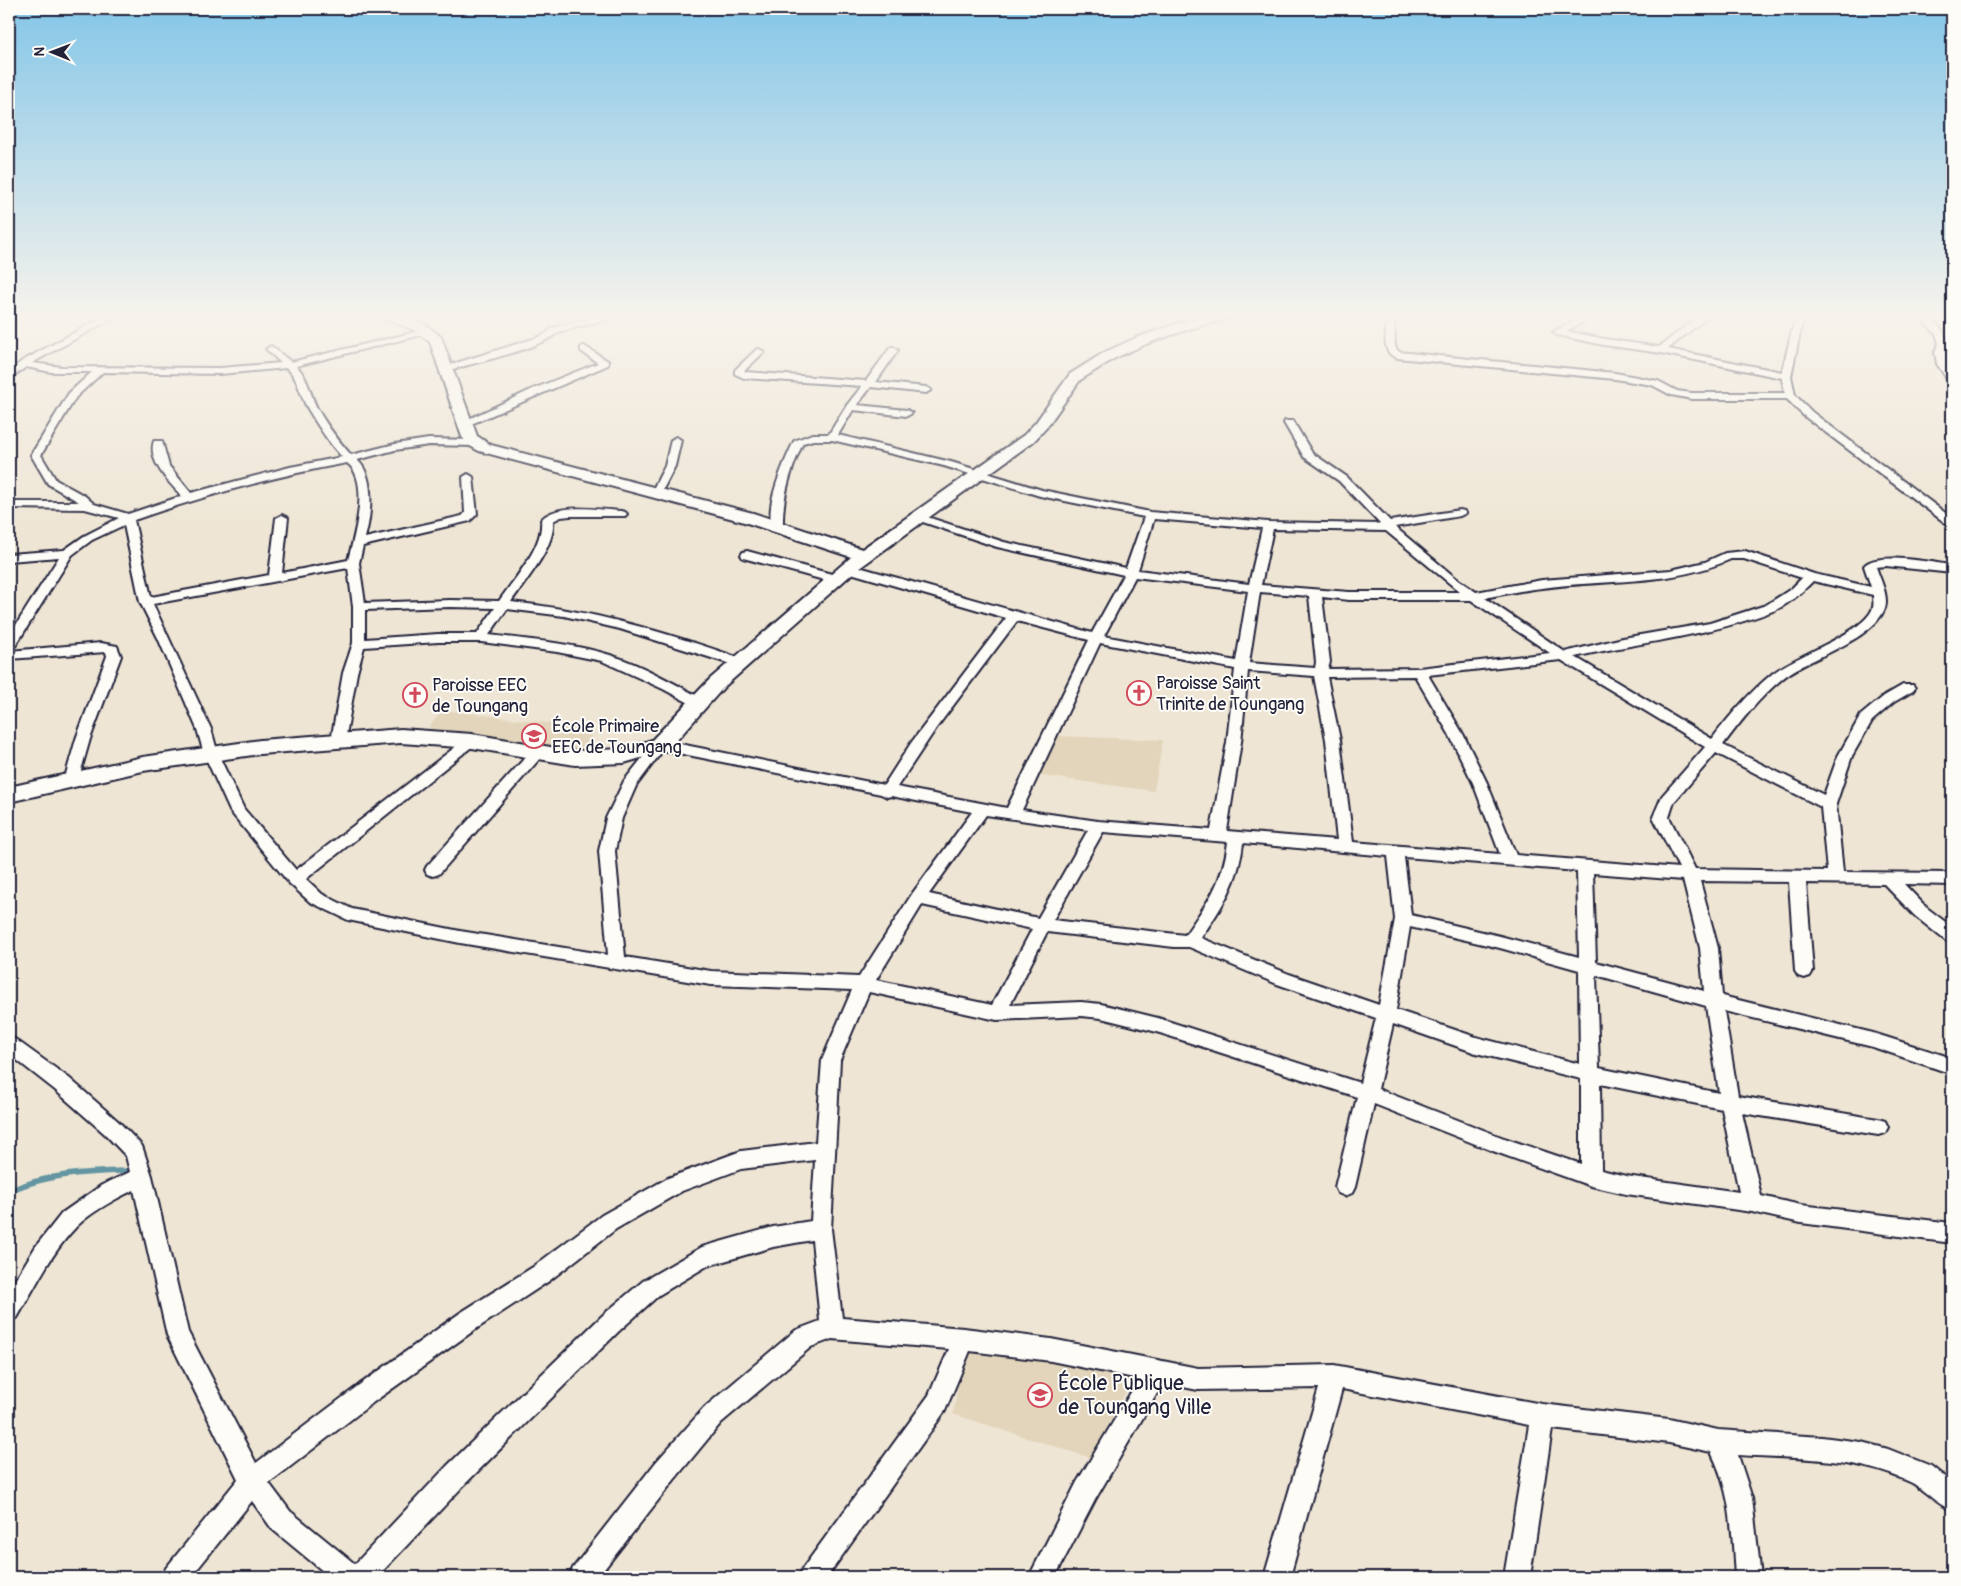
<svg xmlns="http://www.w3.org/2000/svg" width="1961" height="1586" font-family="Pangolin,sans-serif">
  <rect width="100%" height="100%" fill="#eee5d4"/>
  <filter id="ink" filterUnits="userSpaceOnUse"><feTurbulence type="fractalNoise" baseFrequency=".02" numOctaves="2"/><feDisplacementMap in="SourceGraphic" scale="10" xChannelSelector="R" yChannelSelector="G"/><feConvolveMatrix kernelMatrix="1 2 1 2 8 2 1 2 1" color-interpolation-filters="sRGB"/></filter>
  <g filter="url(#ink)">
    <g fill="#e3d5bb">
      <path d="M443,710L588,728L593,743L574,750L428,728Z"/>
      <path d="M1056,736L1163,740L1154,791L1035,775Z"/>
      <path d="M965,1347L1134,1376L1091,1458L953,1414Z"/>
    </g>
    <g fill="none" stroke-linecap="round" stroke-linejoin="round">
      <path stroke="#6395a2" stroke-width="5.5" d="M9,1191C48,1174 84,1172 126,1171"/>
      <defs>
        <g id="street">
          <path d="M109,314H120L32,363L62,367L220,368L281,363L266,349L271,346L291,362L429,329V333L296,366C308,376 310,395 317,408C326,425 339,441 351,455L395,444L429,439L475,440L480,443L475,446L429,445L395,450L357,460C376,476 371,517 365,538L462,516L465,513L463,477L468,474L473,477L477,514L470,521L363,546L359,563L365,603L450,600L499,601C514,579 544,546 541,520C556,502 600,510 621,511L625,512L627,514L625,516H570L561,517L553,521C556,546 525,581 511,602C592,610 669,633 745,660L747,663L740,667L620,629L564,616L507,609L489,635C529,640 572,643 610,655C642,665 673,683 703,699L705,702L703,705H693L663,689L602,661L557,652L481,642H438L364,647L357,673L345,741L343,744H333L331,741L343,673L353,643V607L348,568L153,604L211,729L218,754L244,809L296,870L467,738H477L479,741L306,879L322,894L352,909L460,931L608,955L599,851L606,818L624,781L655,742L660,740L884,785L911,743L1006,618L844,571L842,568L844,565H852L1092,633L1124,575L997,547L914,519L912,517L918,514L1004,542L1126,568L1144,517L1040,496L944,466L832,440H813L803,443C791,469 782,497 783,526L777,529L773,528C763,508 785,460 794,441L812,434H829L847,405L862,386L744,378L735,374V370L756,350L759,349L764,352L744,371L746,372L866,381L890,348L893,347L898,350L876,382L926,387L931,390L926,393L871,387L857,405L907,410L912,413L907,416L853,410L838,435L951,462L1042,490L1150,512L1268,522L1380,524L1339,481L1304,457L1284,423L1285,421H1293L1312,453L1347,477L1390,521L1460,510L1464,511L1466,513L1460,516L1395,527L1457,579L1476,592L1542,580L1671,570L1705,562L1725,553L1745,551L1814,574L1871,587L1864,566C1876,551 1933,563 1952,565V573L1886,566L1876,567C1880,579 1889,596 1885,608C1872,642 1808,657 1782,679C1759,698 1741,721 1723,745L1824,795L1838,756L1861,715L1884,696L1903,685H1913L1915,688L1913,691L1894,702L1872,721L1852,756L1836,804L1843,872L1952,873V885L1904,884L1927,908L1952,927V942L1946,941L1915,916L1884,884L1806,883L1813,971L1810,976L1804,978L1798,976L1795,971L1789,882L1700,881L1718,948L1722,996L1873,1033L1952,1058V1074L1873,1047L1724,1011L1738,1096L1878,1119L1885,1121L1888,1127L1885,1133L1878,1135L1742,1113L1761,1196L1801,1205L1952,1223V1243L1801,1223L1752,1212L1626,1194L1591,1186L1493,1151L1374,1104L1355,1187L1352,1193L1345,1196L1338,1193L1335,1187L1357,1097L1157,1032L1101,1018L1081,1016L997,1020L869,992L840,1060L831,1229L842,1318L964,1328L1051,1339L1198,1368L1334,1365L1542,1404L1669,1419L1718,1430L1822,1437L1861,1442L1888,1449L1931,1466L1952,1483V1510C1938,1505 1927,1493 1914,1484C1907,1480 1898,1477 1890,1474C1844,1457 1786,1458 1738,1455L1752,1498L1761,1577H1735C1732,1532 1732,1494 1711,1452L1669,1443L1552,1429L1530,1577H1504L1529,1425L1342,1389L1290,1577H1264L1319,1388L1198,1390L1163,1383L1095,1500L1055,1577H1029L1077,1482L1139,1379L1051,1361L970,1351L945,1411L827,1577H799L803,1568L929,1395L949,1349L832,1339L811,1347L721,1423L674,1480L598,1577H569L573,1568L656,1462L705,1407L796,1330L820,1321L812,1240L773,1247L707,1266L659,1295L619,1331L465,1484L377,1577H330L272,1529L252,1501L191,1577H162L166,1568L238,1479L167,1335L134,1190C115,1199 90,1213 76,1227C51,1253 35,1287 17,1318L9,1321V1290L36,1246L62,1213L102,1185L130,1172L126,1156L105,1134L55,1090L9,1054V1037L15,1039L69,1078L119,1122L142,1146L152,1176L188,1332L256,1463L359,1385L460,1313L533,1267L602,1215L668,1178L741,1151L816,1142L822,1060L852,990L711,985L460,943L348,920L310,902L289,883L230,811L204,754L197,729L158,638L140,602L124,525L92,540L72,555L16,645L9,649V636L59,557L9,561V554L64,550L84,536L119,518L85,509L9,508V502H79L48,484L31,455L69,393L92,372H51L26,367L9,379V372L22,361ZM287,368C299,379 300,396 308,409C318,426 329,443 342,457L290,467L191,493L169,466L162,441H154C147,460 169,483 182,496L128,514L94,504L85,496L56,480L41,455L76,397L103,372L220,374ZM347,463C371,480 354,537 348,560L282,573L288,518L282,515L276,518L269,575L151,597L134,520C204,496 274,476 347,463ZM1154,519L1262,528L1249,584L1138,570ZM1273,529L1386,531L1460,592H1349L1261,585ZM1731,559H1744L1802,578L1791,589L1766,605L1710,623L1623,638L1565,652L1485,598C1504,594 1523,590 1542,588C1605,579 1672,586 1731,559ZM1135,577L1248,591L1236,661L1104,636ZM1813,581L1873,595C1873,599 1874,604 1873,607C1866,633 1793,656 1772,674C1749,693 1730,715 1712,739L1575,657C1640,642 1710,636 1773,611C1788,605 1801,593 1813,581ZM1260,592L1309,596L1316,662L1315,668L1249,663ZM1322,597L1349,600H1471L1550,653L1419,668L1328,669L1330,662ZM450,607L495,608L477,634H438L365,639V610ZM1017,621L1089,640L1007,808L897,787L937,727ZM1100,643L1235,669L1227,742L1211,830L1098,821L1022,810ZM1561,660L1705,747L1662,796L1653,817L1679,868L1516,855L1487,783L1463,734L1428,675ZM1248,671L1314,676L1326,740L1337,840L1227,831L1241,742ZM1415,676L1449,734L1473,783L1500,854L1353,842L1340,740L1327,677ZM663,750L881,794L887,797L891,796L972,812L912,894L859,977L711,971L625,957L615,851L622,818L636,786ZM1716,753L1821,807L1827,871L1695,869L1669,817L1674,802ZM986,815L1088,830L1038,918L929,894ZM1103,832L1228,842C1223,882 1208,902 1185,935L1053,920ZM1243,843L1388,856L1395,919L1379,1005L1289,974L1201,938C1222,907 1239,882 1243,843ZM1404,857L1577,871L1579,957L1500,936L1411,915ZM1593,873L1683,880L1700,948L1704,991L1596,962ZM922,905L1032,929L992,1005L876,980ZM1410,927L1500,948L1579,970L1580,1064L1476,1037L1396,1010ZM1047,932L1174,947H1189L1277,984L1376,1018L1360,1083L1158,1018L1101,1004L1081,1002L1010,1005ZM1596,975L1706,1006L1719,1093L1599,1068ZM1393,1024L1476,1053L1581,1079V1164L1504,1138L1378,1089ZM1600,1084L1722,1109L1739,1192L1626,1176L1601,1170ZM815,1160L811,1221L773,1227L702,1247L643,1281L603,1315L447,1466L355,1564L290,1511L269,1483L375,1401L476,1329L549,1281L616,1229L682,1191L741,1169Z"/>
          <path d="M398,314H412L393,319V315Z"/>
          <path d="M610,314H627L558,332C541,349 470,364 445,371L440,368L536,338L547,333L552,328Z"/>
          <path d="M1370,314H1382L1394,318L1395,347L1399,352L1615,373L1658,381L1677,391L1692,393H1785L1782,378L1661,353L1604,345L1557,335L1553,332L1587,314H1598L1566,331L1604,339L1659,347L1702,314H1711L1668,349L1782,372L1796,314H1804L1791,376L1795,395L1812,412L1952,518V526L1948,525L1804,416L1787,399H1692L1671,395L1652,385L1615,379L1397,358C1381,353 1386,335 1387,321Z"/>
          <path d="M1917,314H1926C1934,322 1946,330 1947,342C1948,348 1945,353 1946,361C1948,369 1952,373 1952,383L1949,382L1937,364L1935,352L1939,343L1936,334Z"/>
          <path d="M584,346L608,361V365L469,425H461L460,423L533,389L598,363L581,351V347Z"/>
          <path d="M676,437L681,440L675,466L660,495H652L651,493L665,466L671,440Z"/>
          <path d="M747,551L839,576L841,579L835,583L743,558L741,555L743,552Z"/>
          <path d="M101,643L117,646L121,656L90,739L78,781L76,784H66L64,781L76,739L107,656L106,652L9,659V651Z"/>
          <path d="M537,748L542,750L544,753L542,756L439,874L433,876L427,874L425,870L427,866L532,750Z"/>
        </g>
        <path id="secondary" d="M381,314H398L426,325L441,337L477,436L491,445L753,513L862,549L1024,435L1036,422L1070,374L1105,352L1136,338L1176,324L1213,314H1234L1233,317L1186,330L1146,344L1115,358L1080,380L1046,428L1034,441L854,572L724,687L668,750L624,763L575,765L472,748L401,743L260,754L143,771L9,802V787L143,757L260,740L401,729L472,734L575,751L623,749L652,740L710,679L851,557L741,521L479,451L470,446L462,437L430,342L416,331L382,317Z"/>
      </defs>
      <use href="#street" stroke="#22223b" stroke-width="4"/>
      <use href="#secondary" stroke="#22223b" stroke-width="4"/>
      <use href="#street" fill="#fdfcf7" fill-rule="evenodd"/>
      <use href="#secondary" fill="#fdfcf7" fill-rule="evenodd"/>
    </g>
  </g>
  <linearGradient id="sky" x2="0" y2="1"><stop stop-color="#84c6e8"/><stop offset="0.59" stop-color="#f7f3ec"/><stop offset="1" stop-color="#f7f3ec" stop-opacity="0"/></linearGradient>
  <rect width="1961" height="536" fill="url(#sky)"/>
  <defs>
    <symbol id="church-ring" viewBox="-11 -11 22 22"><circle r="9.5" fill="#fdfcf7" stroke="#d1495b" stroke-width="1.5"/><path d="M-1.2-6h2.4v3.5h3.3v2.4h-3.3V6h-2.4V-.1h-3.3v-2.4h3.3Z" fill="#d1495b"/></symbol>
    <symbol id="school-ring" viewBox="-11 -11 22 22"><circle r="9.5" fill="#fdfcf7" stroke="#d1495b" stroke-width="1.5"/><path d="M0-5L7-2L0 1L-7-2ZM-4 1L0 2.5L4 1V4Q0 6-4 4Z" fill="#d1495b"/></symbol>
  </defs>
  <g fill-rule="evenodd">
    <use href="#church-ring" x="1125" y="679" width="28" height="28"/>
    <use href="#church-ring" x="401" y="681" width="28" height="28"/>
    <use href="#school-ring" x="520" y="722" width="28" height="28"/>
    <use href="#school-ring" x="1026" y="1381" width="28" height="28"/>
  </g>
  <g text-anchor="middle" stroke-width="4" stroke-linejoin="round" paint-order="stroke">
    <g font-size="18" fill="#22223b" stroke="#fdfcf7" text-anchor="start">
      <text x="1156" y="689">Paroisse Saint<tspan x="1156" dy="21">Trinite de Toungang</tspan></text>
      <text x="432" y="691">Paroisse EEC<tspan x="432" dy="21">de Toungang</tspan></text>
      <text x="552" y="732">École Primaire<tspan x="552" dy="21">EEC de Toungang</tspan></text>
    </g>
    <g font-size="21" fill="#22223b" stroke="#fdfcf7" text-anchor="start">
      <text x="1058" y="1390">École Publique<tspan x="1058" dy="24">de Toungang Ville</tspan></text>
    </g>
  </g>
  <rect width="1961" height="1586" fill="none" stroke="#fdfcf7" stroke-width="30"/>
  <rect x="15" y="15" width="1931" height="1556" fill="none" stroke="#22223b" stroke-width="2" filter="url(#ink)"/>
  <g transform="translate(52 52) rotate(271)" stroke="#fdfcf7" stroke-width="4" paint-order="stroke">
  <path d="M0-4L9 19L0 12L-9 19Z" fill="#22223b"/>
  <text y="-8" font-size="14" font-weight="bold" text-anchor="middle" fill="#22223b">N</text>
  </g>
</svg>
